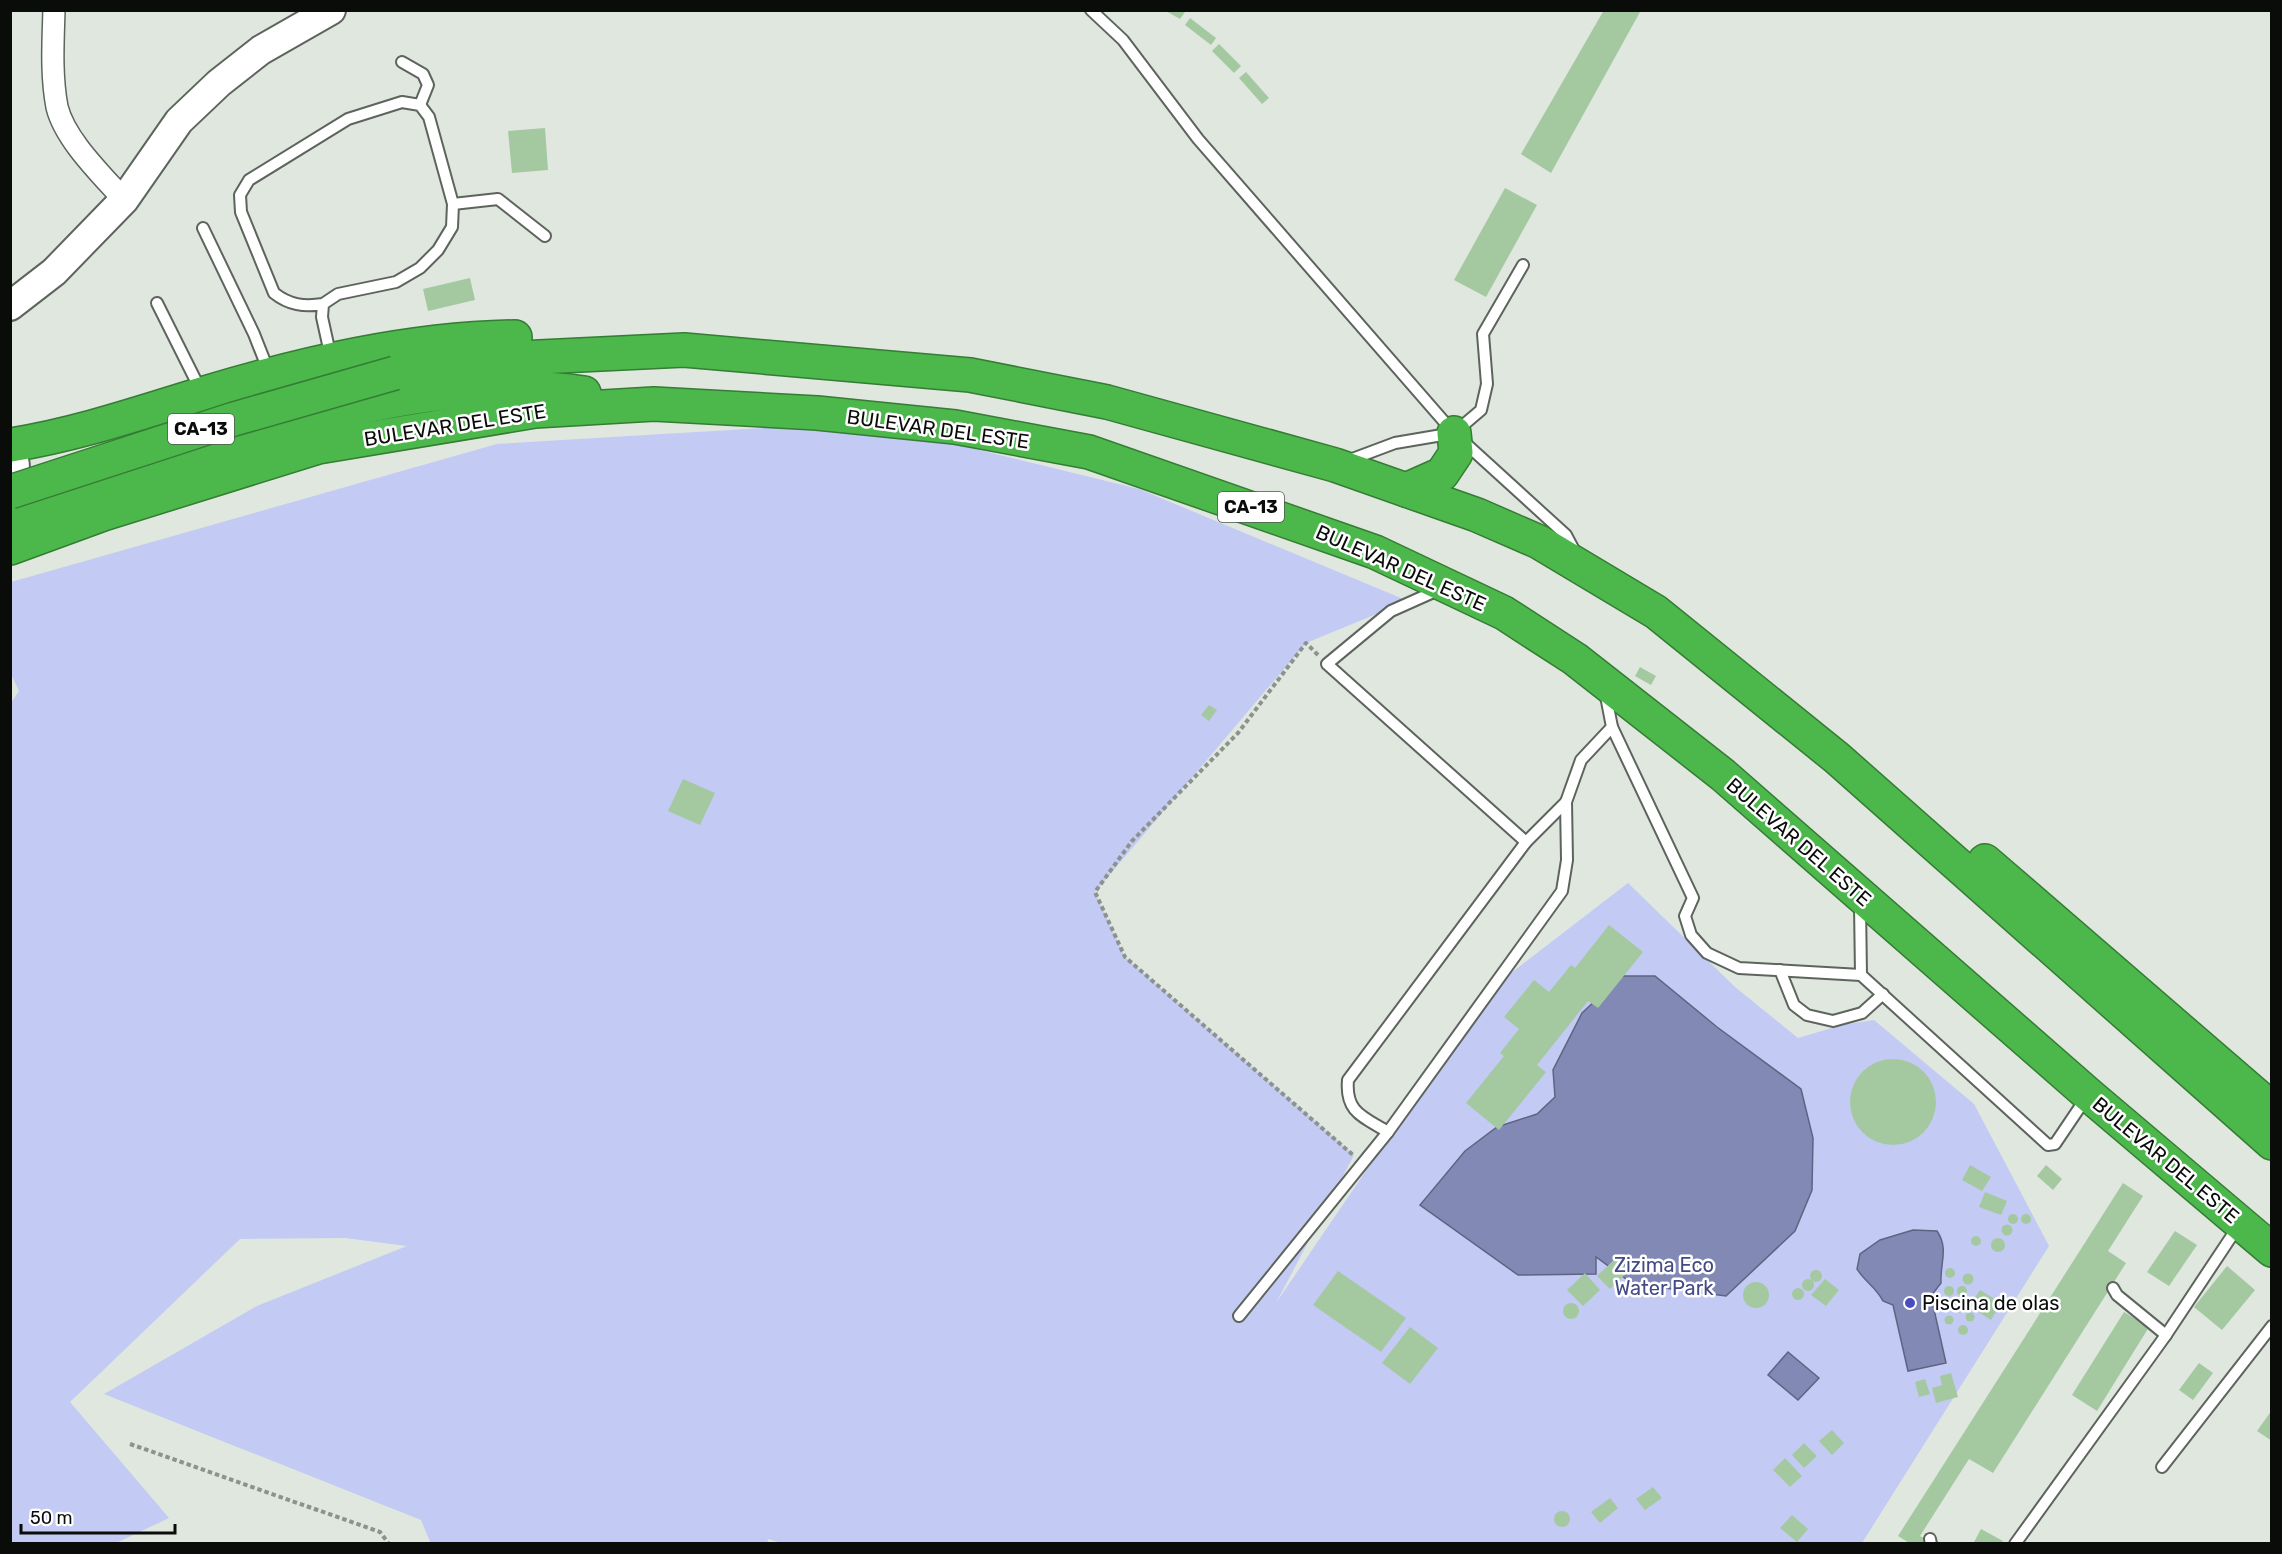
<svg xmlns="http://www.w3.org/2000/svg" width="2282" height="1554" font-family="Rubik,sans-serif">
  <rect width="100%" height="100%" fill="#dfe7df"/>
  <path fill="#c3caf4" d="M864,422L1139,489L1408,601L1306,643L1095,892L1125,957L1354,1155L1276,1303L1489,990L1628,883L1735,987L1798,1038L1842,1025L1874,1020L1974,1104L2049,1246L1862,1543L785,1544L768,1539L767,1544H431L421,1520L104,1394L257,1306L407,1246L345,1238L240,1239L70,1402L169,1518L116,1543H11L10,704L19,691L11,674V582L497,444Z"/>
  <g fill="#8289b5" stroke="#5e6482" stroke-width="1.5">
    <path d="M1622,976H1655L1717,1027L1801,1089L1813,1138L1812,1190L1795,1231L1726,1296L1633,1284L1596,1257V1274L1518,1275L1420,1205L1465,1151L1497,1127L1537,1114L1555,1097L1553,1070L1582,1013Z"/>
    <path d="M1913,1230L1937,1231C1949,1249 1940,1262 1941,1283L1931,1296L1946,1363L1908,1371L1893,1305L1883,1301C1876,1287 1865,1282 1857,1269L1860,1254L1880,1240Z"/>
    <path d="M1788,1352L1819,1378L1798,1400L1768,1375Z"/>
  </g>
  <g fill="#a4c9a1">
    <path d="M1164,10H1182L1185,12L1180,19Z"/>
    <path d="M1604,10L1640,12L1551,173L1521,154Z"/>
    <path d="M1190,18L1216,38L1211,45L1185,25Z"/>
    <path d="M1219,44L1241,66L1234,73L1212,51Z"/>
    <path d="M1246,72L1269,98L1262,104L1239,78Z"/>
    <path d="M545,128L548,170L512,173L508,131Z"/>
    <path d="M1505,188L1537,205L1486,297L1454,280Z"/>
    <path d="M470,278L475,300L428,311L423,289Z"/>
    <path d="M1640,667L1656,676L1651,685L1635,676Z"/>
    <path d="M1209,705L1217,710L1209,721L1201,715Z"/>
    <path d="M683,779L715,793L700,825L668,811Z"/>
    <path d="M1609,925L1643,952L1598,1008L1588,1001L1537,1065L1546,1072L1499,1130L1466,1103L1504,1056L1500,1053L1519,1029L1504,1017L1534,980L1549,992L1571,965L1575,968Z"/>
    <circle cx="1893" cy="1102" r="43"/>
    <path d="M1970,1165L1991,1177L1982,1191L1962,1180Z"/>
    <path d="M2046,1165L2062,1179L2053,1190L2037,1176Z"/>
    <path d="M2123,1183L2143,1196L2108,1251L2126,1263L1993,1473L1969,1459L1920,1536L1929,1541L1927,1544H1911L1898,1536Z"/>
    <path d="M1985,1192L2007,1201L2001,1215L1979,1207Z"/>
    <circle cx="2013" cy="1219" r="5"/>
    <circle cx="2026" cy="1219" r="5"/>
    <circle cx="2007" cy="1230" r="5.5"/>
    <path d="M2175,1231L2197,1245L2169,1286L2147,1272Z"/>
    <circle cx="1976" cy="1241" r="5"/>
    <circle cx="1998" cy="1245" r="7"/>
    <path d="M1616,1258L1629,1271L1610,1289L1597,1276Z"/>
    <path d="M2227,1266L2255,1290L2222,1330L2194,1307Z"/>
    <circle cx="1950" cy="1273" r="5"/>
    <circle cx="1816" cy="1276" r="6"/>
    <path d="M1338,1271L1406,1318L1381,1352L1313,1305Z"/>
    <path d="M1585,1273L1600,1290L1583,1306L1567,1290Z"/>
    <circle cx="1968" cy="1279" r="5.5"/>
    <path d="M1825,1279L1839,1290L1826,1306L1811,1295Z"/>
    <circle cx="1808" cy="1285" r="6"/>
    <circle cx="1756" cy="1295" r="13"/>
    <circle cx="1949" cy="1291" r="5"/>
    <circle cx="1962" cy="1291" r="5"/>
    <circle cx="1798" cy="1294" r="6"/>
    <path d="M1980,1290L2001,1303L1991,1320L1969,1306Z"/>
    <circle cx="1944" cy="1305" r="4.5"/>
    <circle cx="1571" cy="1311" r="8"/>
    <circle cx="1960" cy="1308" r="4.5"/>
    <path d="M2124,1312L2149,1327L2097,1411L2072,1395Z"/>
    <circle cx="1970" cy="1317" r="4.5"/>
    <circle cx="1949" cy="1320" r="4.5"/>
    <circle cx="1963" cy="1330" r="5"/>
    <path d="M1410,1327L1438,1348L1410,1384L1382,1363Z"/>
    <path d="M2199,1363L2213,1373L2193,1400L2179,1390Z"/>
    <path d="M1951,1373L1958,1397L1936,1403L1932,1388L1942,1385L1940,1376Z"/>
    <path d="M1925,1379L1930,1394L1919,1397L1915,1382Z"/>
    <path d="M2272,1410V1441L2257,1431Z"/>
    <path d="M1832,1430L1844,1443L1832,1455L1819,1441Z"/>
    <path d="M1804,1443L1817,1456L1804,1468L1792,1455Z"/>
    <path d="M1785,1458L1802,1476L1790,1487L1773,1470Z"/>
    <path d="M1653,1487L1662,1498L1645,1510L1636,1499Z"/>
    <path d="M1610,1498L1618,1508L1600,1523L1591,1512Z"/>
    <circle cx="1562" cy="1519" r="8"/>
    <path d="M1792,1515L1808,1529L1797,1542L1780,1528Z"/>
    <path d="M1981,1529L2003,1541L2001,1544H1973Z"/>
  </g>
  <g fill="none" stroke-linecap="round" stroke-linejoin="round">
    <defs>
      <g id="lane">
        <path d="M1091,10L1123,40L1198,139L1454,433L1566,535L1575,552"/>
        <path d="M402,62L423,74L428,85L420,105"/>
        <path d="M453,204L498,199L545,236"/>
        <path d="M203,228L254,334L269,372"/>
        <path d="M157,303L201,391"/>
        <path d="M323,304C304,307 289,305 274,293L241,212L240,195L249,180L348,119L402,102L420,105L429,117L453,204L452,227L438,250L420,268L396,282L338,294L323,304L322,317L331,358"/>
        <path d="M1347,461L1395,443L1454,433L1481,410L1487,384L1483,334L1523,265"/>
        <path d="M1438,590L1391,611L1327,664L1526,842"/>
        <path d="M1612,727L1693,898L1685,916L1691,935L1707,953L1739,968L1861,975L2048,1145L2055,1144L2086,1098"/>
        <path d="M1860,905L1861,975"/>
        <path d="M1780,970L1794,1005L1807,1015L1833,1021L1862,1013L1883,994"/>
        <path d="M1388,1132C1364,1117 1345,1113 1348,1080L1526,842L1566,802"/>
        <path d="M2113,1288L2117,1295L2166,1335"/>
        <path d="M1239,1316L1388,1132L1562,891L1567,860L1566,802L1581,760L1612,727L1605,691"/>
        <path d="M2162,1467L2272,1326"/>
        <path d="M1930,1539L1931,1544"/>
        <path d="M2015,1544L2166,1335L2239,1225"/>
      </g>
      <path id="street" d="M54,10C53,43 51,75 57,107C65,140 102,175 124,200"/>
      <g id="secondary">
        <path d="M10,306L54,272L124,200L179,121L219,83L261,50L331,10"/>
        <path d="M10,445C16,461 18,476 10,492"/>
      </g>
      <g id="highway">
        <path d="M395,373L499,359L684,350L970,375L1107,402L1335,465L1477,515L1539,542L1656,612L1837,758L2272,1143"/>
        <path d="M11,445C79,434 139,413 205,393C305,363 409,339 515,337"/>
        <path d="M1406,490L1442,474L1456,453L1454,433"/>
        <path d="M10,516C184,461 401,366 584,393"/>
        <path d="M10,548L103,514L318,447L535,411L654,404L817,413L955,427L1089,452L1375,552L1504,613L1575,659L1723,775L2089,1095L2272,1250"/>
        <path d="M1985,861L2272,1109"/>
      </g>
    </defs>
    <use href="#lane" stroke="#5d645d" stroke-width="14"/>
    <use href="#street" stroke="#5d645d" stroke-width="24"/>
    <use href="#secondary" stroke="#5d645d" stroke-width="32"/>
    <use href="#highway" stroke="#357c34" stroke-width="36"/>
    <g stroke="#8c928c" stroke-width="4" stroke-dasharray="4.5 3" stroke-linecap="butt">
      <path d="M1318,655L1306,643L1238,733L1132,841L1095,892L1125,957L1353,1155"/>
      <path d="M130,1444L380,1532L389,1544"/>
    </g>
    <use href="#lane" stroke="#fff" stroke-width="10"/>
    <use href="#street" stroke="#fff" stroke-width="21"/>
    <use href="#secondary" stroke="#fff" stroke-width="28"/>
    <use href="#highway" stroke="#4cb84b" stroke-width="33"/>
    <defs>
      <path id="highway-bridge" d="M10,492L234,419L395,373"/>
    </defs>
    <use href="#highway-bridge" stroke="#357c34" stroke-width="36" stroke-linecap="butt"/>
    <use href="#highway-bridge" stroke="#4cb84b" stroke-width="33"/>
  </g>
  <circle fill="#4c4cc2" stroke="#fff" stroke-width="2" cx="1910" cy="1303" r="6"/>
  <g text-anchor="middle" stroke-width="5" stroke-linejoin="round" paint-order="stroke">
    <g fill="#fff" stroke="#545554" stroke-width="1.5">
      <rect x="168" y="414" width="66" height="30" rx="4.5"/>
      <rect x="1218" y="492" width="66" height="30" rx="4.5"/>
    </g>
    <g font-size="18" font-weight="bold" fill="#0a0c0a">
      <text x="201" y="435">CA-13</text>
      <text x="1251" y="513">CA-13</text>
    </g>
    <g font-size="20" fill="#0a0c0a" stroke="#fff">
      <text transform="translate(455 425) rotate(-9)" y="7">BULEVAR DEL ESTE</text>
      <text transform="translate(938 429) rotate(8)" y="7">BULEVAR DEL ESTE</text>
      <text transform="translate(1401 568) rotate(24)" y="7">BULEVAR DEL ESTE</text>
      <text transform="translate(1799 842) rotate(41)" y="7">BULEVAR DEL ESTE</text>
      <text transform="translate(2166 1160) rotate(40)" y="7">BULEVAR DEL ESTE</text>
    </g>
    <g font-size="20" fill="#444a85" stroke="#fff">
      <text x="1664" y="1272">Zizima Eco<tspan x="1664" dy="23">Water Park</tspan></text>
    </g>
    <g font-size="20" fill="#0a0c0a" stroke="#fff" text-anchor="start">
      <text x="1922" y="1310">Piscina de olas</text>
    </g>
  </g>
  <rect width="2282" height="1554" fill="none" stroke="#0a0c0a" stroke-width="24"/>
  <path d="M21 1524v9h154v-9" fill="none" stroke="#0a0c0a" stroke-width="3"/>
  <text x="30" y="1524" font-size="18" fill="#0a0c0a" stroke="#ffffff" stroke-width="4.5" paint-order="stroke">50 m</text>
</svg>
